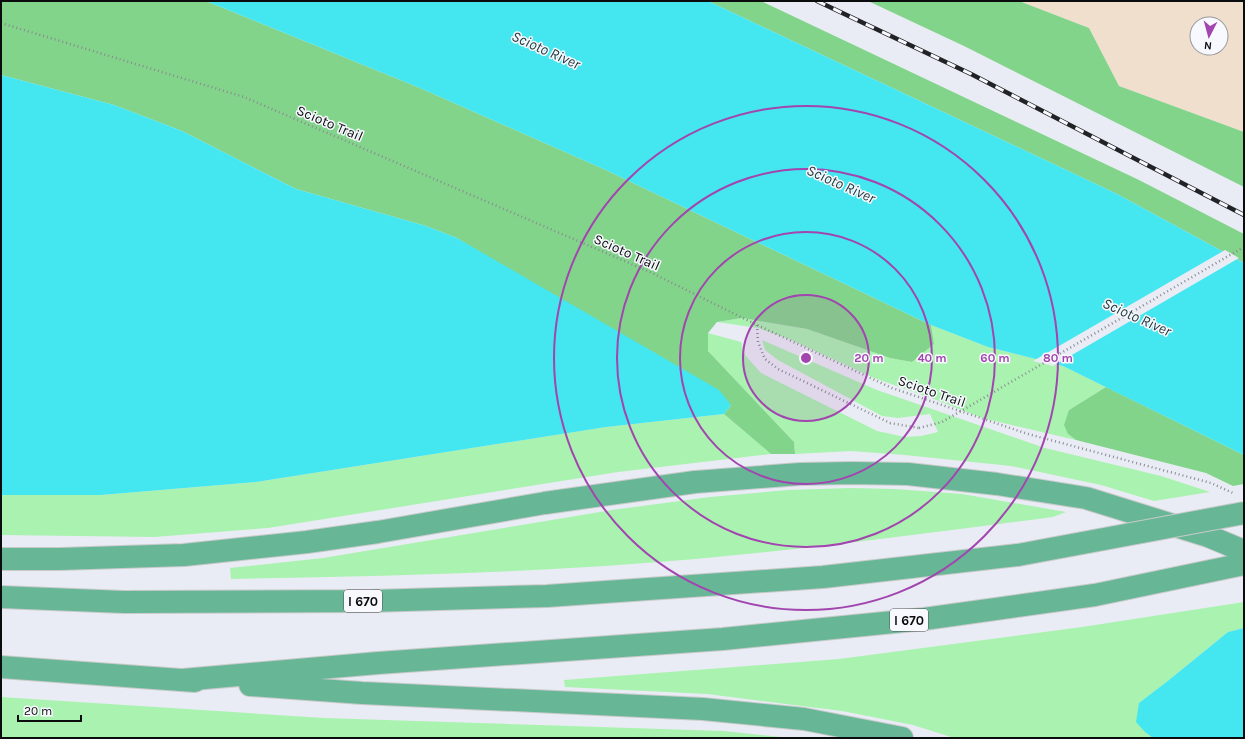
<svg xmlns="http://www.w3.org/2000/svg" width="1245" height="739" font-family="Karla,sans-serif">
  <rect width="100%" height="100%" fill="#e9ecf4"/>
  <path fill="#f1dfce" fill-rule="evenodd" d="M1019,1H1244V132L1119,86L1089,28ZM1197,24H1221V48H1197Z"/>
  <g fill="#aaf2b0">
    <path d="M742,318L807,329L890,358L912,362L934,344L931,325L988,347L1063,366L1106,387L1069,410L1068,434L1076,440L982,418L934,399L874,378L789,339L758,328L717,322Z"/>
    <path d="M708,333L741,342L745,355L761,373L877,431L905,437L921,436L938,432L930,414L898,418L882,416L778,360L765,350L762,340L877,390L1045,448L1161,476L1210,492L1154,501L1101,485L1011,466L905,455L851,451L795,454L794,442L708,351Z"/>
    <path d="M724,414L771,454L618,472L268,528L154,537L1,535V495H101L256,482L606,427Z"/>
    <path d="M851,488L895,489L962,494L1066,512L1053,517C913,535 773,554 632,564C499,574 364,576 231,579L230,568L323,558L612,510L710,497L788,490Z"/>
    <path d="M1244,602V628L1228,632L1169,680L1139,703L1145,732L1153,738H954L913,725L842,711L707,694L565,687L564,680L839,659L1082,627Z"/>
    <path d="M1,697L324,718L724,731L791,738H1Z"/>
  </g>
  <g fill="#83d48b">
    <path d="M1,1H206L420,88L608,171L931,325L934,344L912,362L890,358L807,329L742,318L717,322L708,333V351L794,442L795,454H771L724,414L731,405L457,238L426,226L296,189L182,131L114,105L1,75Z"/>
    <path d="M708,1H761L1139,180L1244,234V263L1117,194Z"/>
    <path d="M868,1H1019L1089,28L1119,86L1244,132V187L964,46Z"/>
    <path d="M1106,387L1244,455V484L1233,486L1206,473L1076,440L1068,434L1064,425L1069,410Z"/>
  </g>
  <g fill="#44e6ef">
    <path d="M206,1H708L1117,194L1244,263V455L1063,366L988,347L931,325L608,171L420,88Z"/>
    <path d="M1,75L114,105L182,131L296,189L426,226L457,238L719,390L731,405L724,414L606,427L256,482L101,495H1Z"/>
    <path d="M1244,628V738H1153L1145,732L1136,722L1139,703L1169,680L1228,632Z"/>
  </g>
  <path fill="#e9ecf4" d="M1225,250L1239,258L1053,366L1033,361Z"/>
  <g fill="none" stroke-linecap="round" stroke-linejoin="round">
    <defs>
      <g id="highway">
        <path d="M1,559H60L184,555L307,542L378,532L545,503L695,482L800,474L852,473L908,474L997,484L1086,498L1208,536L1244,551"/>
        <path d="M1,597L124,602L371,601L547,596L823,577L1018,555"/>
        <path d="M1,667L195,681"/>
        <path d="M182,680L378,663L723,639L924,619L1095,595L1244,564"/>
        <path d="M250,685L362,693L703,709L804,719L902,738"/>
      </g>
    </defs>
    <use href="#highway" stroke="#c9caca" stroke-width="24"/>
    <g stroke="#898b91" stroke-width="2.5" stroke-dasharray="1 3" stroke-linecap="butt">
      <path d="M1,23L244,97L650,272L757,325L892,388L1028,434L1211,483L1233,493"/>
      <path d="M757,325L758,342L765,359L778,369L890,423L919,428"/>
    </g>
    <use href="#highway" stroke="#67b797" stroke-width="22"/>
    <defs>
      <path id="rail" d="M817,1L971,74L1244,215"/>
    </defs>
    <use href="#rail" stroke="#212426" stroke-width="4.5"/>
    <use href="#rail" stroke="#f7f9fe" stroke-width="3" stroke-dasharray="9" stroke-linecap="butt"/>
    <defs>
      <path id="highway-bridge" d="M1018,555L1244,513"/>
    </defs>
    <use href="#highway-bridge" stroke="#c9caca" stroke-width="24" stroke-linecap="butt"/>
    <path stroke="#898b91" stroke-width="2.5" stroke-dasharray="1 3" stroke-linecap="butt" d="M919,428L942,422L1244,247"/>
    <use href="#highway-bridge" stroke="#67b797" stroke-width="22"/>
  </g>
  <circle cx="806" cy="358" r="63" fill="#a245af" fill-opacity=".12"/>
  <g fill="none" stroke="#a245af" stroke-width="2">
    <circle cx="806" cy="358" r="63"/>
    <circle cx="806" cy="358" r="126"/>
    <circle cx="806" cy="358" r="189"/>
    <circle cx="806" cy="358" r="252"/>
  </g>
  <g text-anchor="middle" stroke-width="3" stroke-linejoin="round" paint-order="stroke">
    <g fill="#f7f9fe" stroke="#515356" stroke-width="1">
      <rect x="344" y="590" width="38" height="22" rx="3"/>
      <rect x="890" y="609" width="38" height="22" rx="3"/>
    </g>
    <g font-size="13" font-weight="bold" fill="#0a0c0e">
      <text x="363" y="606">I 670</text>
      <text x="909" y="625">I 670</text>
    </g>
    <g font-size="14" fill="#0a0c0e" stroke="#f7f9fe">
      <text transform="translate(330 123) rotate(23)" y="5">Scioto Trail</text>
      <text transform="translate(627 252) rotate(24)" y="5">Scioto Trail</text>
      <text transform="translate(932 391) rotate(19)" y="5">Scioto Trail</text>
    </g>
    <g font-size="15" font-style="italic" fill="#1d3739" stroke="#f7f9fe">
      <text transform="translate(546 50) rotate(24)" y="5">Scioto River</text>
      <text transform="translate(841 184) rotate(24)" y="5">Scioto River</text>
      <text transform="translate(1137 317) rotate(24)" y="5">Scioto River</text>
    </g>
  </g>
  <circle cx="806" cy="358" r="6" fill="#a245af" stroke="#f7f9fe" stroke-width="2"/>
  <g font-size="12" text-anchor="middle" font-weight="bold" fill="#a245af" stroke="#f7f9fe" stroke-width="3" stroke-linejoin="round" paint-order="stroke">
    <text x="869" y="362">20 m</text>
    <text x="932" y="362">40 m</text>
    <text x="995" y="362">60 m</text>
    <text x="1058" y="362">80 m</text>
  </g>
  <rect width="1245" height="739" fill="none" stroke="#0a0c0e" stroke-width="4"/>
  <g transform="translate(1209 36) rotate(186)"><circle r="19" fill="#f7f9fe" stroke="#989a9e"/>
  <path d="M0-3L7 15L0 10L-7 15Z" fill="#a245af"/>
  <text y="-6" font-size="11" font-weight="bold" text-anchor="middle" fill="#0a0c0e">N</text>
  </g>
  <path d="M18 715v6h63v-6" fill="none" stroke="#0a0c0e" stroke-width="2"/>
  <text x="24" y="715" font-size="12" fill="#0a0c0e" stroke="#f7f9fe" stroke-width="3" paint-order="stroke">20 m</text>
</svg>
